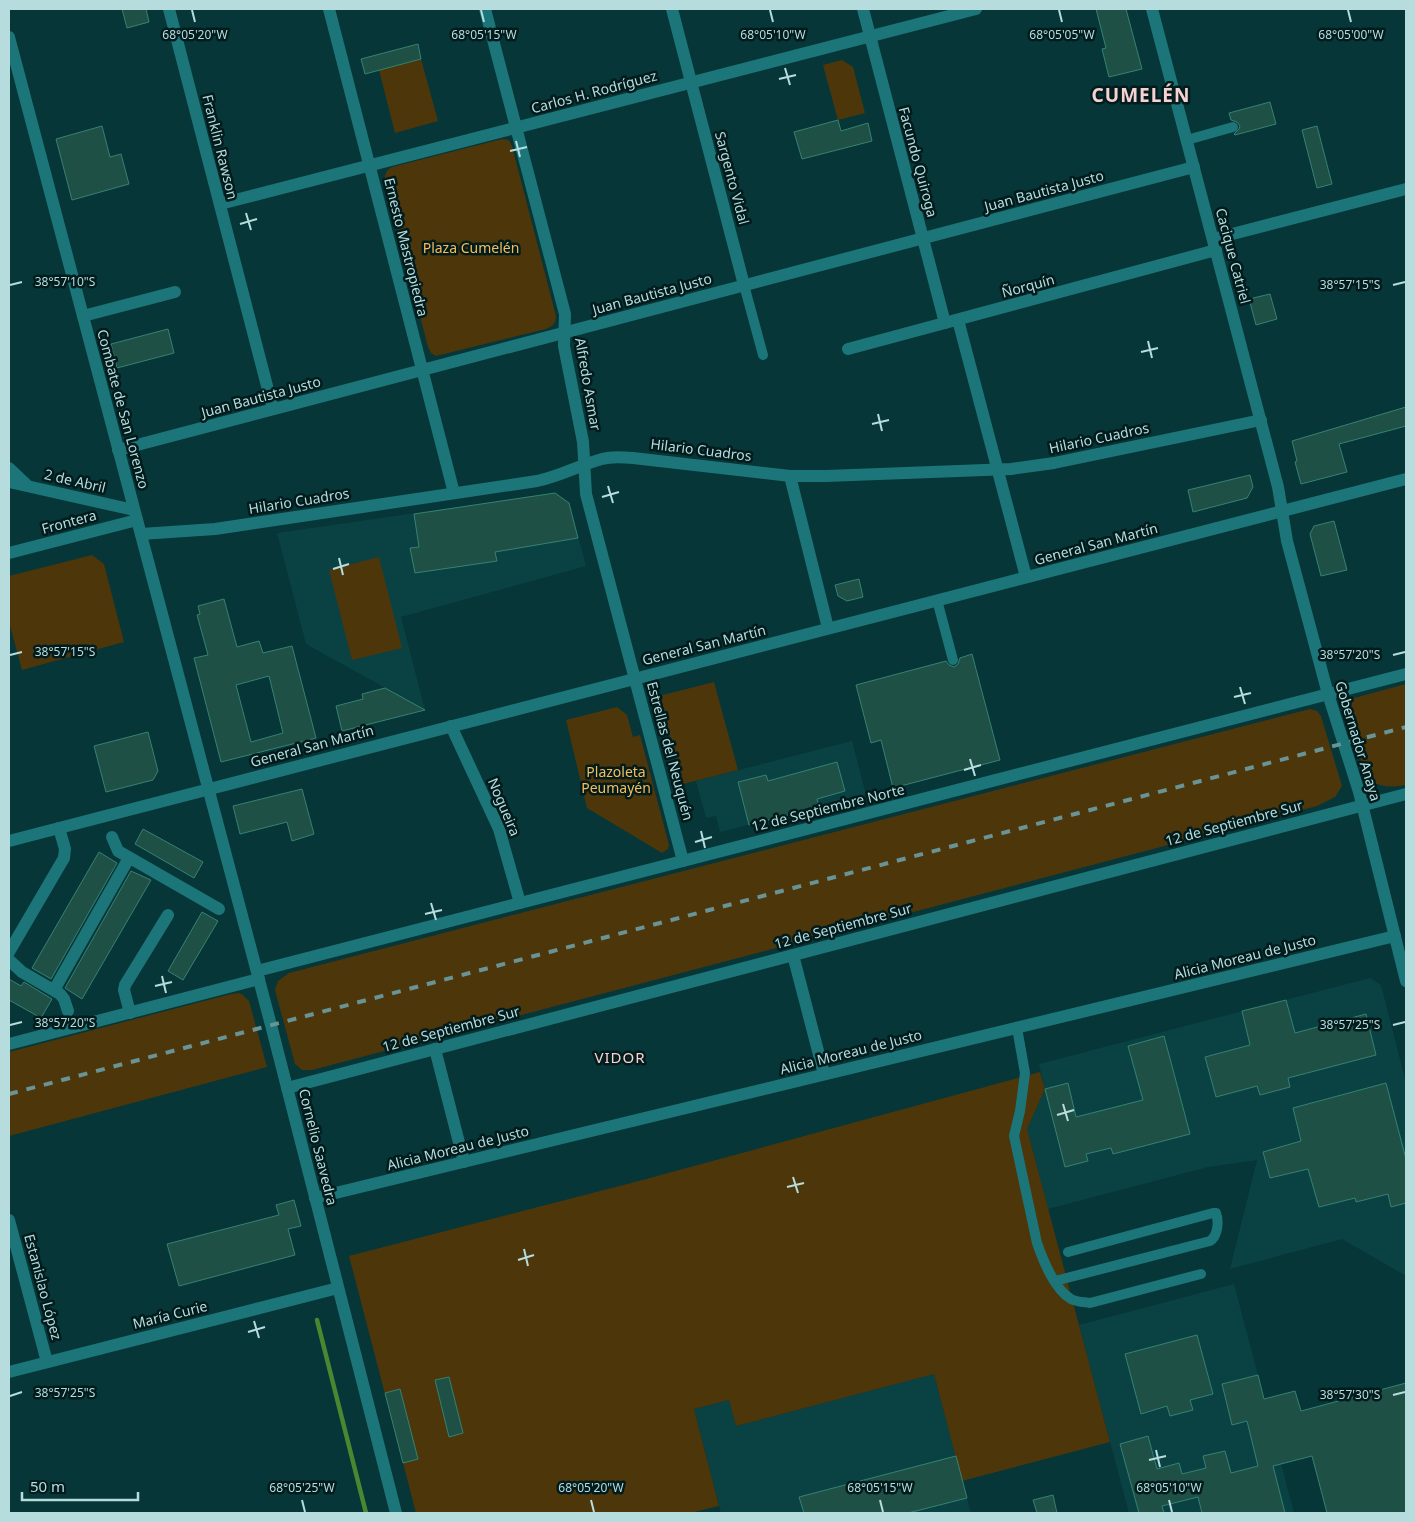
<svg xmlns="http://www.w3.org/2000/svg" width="1415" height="1522" font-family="'Noto Sans',sans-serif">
  <rect width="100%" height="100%" fill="#063637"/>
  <g fill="#0a4244">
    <path d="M555,493L569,503L586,566L401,617L425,710L306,644L277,533Z"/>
    <path d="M852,741L866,795L720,832L716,816L706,818L696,781Z"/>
    <path d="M1370,978L1381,985L1406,1083V1276L1342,1239L1230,1269L1257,1160L1208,1167L1048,1209L1027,1129L1045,1089L1039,1064Z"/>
    <path d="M1234,1284L1294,1513H1129L1079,1325Z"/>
    <path d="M934,1374L971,1513H721L694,1409L729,1400L736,1426Z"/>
  </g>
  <g fill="#4d360a">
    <path d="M421,59L438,121L395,133L379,70Z"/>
    <path d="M842,60L853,67L865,113L838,120L823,65Z"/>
    <path d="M502,139L509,140L512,146L556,316C556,323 553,326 546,329L436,356L431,353L428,347L385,180C384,174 387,170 392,167Z"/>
    <path d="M92,555L104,564L124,642L22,670L9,622V576Z"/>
    <path d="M379,557L402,648L352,660L329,570Z"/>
    <path d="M714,682L738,770L683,784L659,696Z"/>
    <path d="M1406,684V785C1390,788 1372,788 1364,771L1347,714C1345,707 1347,702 1354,698Z"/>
    <path d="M617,707L627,715L633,737L640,735L669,845L668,849L662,853L587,808L566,720Z"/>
    <path d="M1310,709L1317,711L1321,716L1342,786L1335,797L1317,806L312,1070H302L295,1064L275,990L278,981L289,973Z"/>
    <path d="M239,993L243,995L249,1001L267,1067L9,1136V1052L231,994Z"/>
    <path d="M1040,1072L1045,1089L1027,1129L1110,1442L962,1481L934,1374L736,1426L729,1400L694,1409L719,1506L690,1513H416L349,1256L635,1182Z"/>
  </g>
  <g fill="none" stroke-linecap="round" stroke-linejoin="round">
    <path stroke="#488831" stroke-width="4.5" d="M317,1320L366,1513"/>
  </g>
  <g fill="#1f5046" stroke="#358273" fill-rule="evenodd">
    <path d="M122,9H146L149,22L127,28Z"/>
    <path d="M1096,9H1126L1142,69L1109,77L1102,49L1106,48Z"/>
    <path d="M418,44L421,59L365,74L361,59Z"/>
    <path d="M1270,102L1276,124L1235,135L1234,134L1239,129L1240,126L1237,122L1231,120L1229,113Z"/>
    <path d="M838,120L841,131L868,123L872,141L802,159L794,132Z"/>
    <path d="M102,126L110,157L121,154L129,184L72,200L56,139Z"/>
    <path d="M1317,126L1332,184L1317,188L1302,130Z"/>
    <path d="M1270,294L1277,319L1256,325L1249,299Z"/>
    <path d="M168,329L174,353L117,368L111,344Z"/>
    <path d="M1406,407V426L1339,444L1347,472L1301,484L1295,462L1297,461L1292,441Z"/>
    <path d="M1250,475L1253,487L1247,498L1193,512L1188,490Z"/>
    <path d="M555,493L569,503L578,538L495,552L497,561L415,573L410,548L419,547L414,514Z"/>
    <path d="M1334,521L1347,570L1321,576L1310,534L1314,526Z"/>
    <path d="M859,579L863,597L847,601L838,596L835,585Z"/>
    <path d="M224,599L237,647L259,641L263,653L292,646L316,738L221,762L194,658L208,655L197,615L200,614L198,606ZM269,676L283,733L251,742L236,685Z"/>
    <path d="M972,654L1000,760L893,788L881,740L871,743L856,685L946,661L949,665L954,667L958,664L960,658Z"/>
    <path d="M385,688L425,710L342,731L336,706L363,699L362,694Z"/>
    <path d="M148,732L158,771L153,780L106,792L94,746Z"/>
    <path d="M837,762L845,791L817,799L819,807L749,825L738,782L766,775L768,781Z"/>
    <path d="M302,789L314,834L292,841L287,822L240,834L233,806Z"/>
    <path d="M143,829L203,862L194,878L135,844Z"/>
    <path d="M99,852L117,863L51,979L32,968Z"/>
    <path d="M131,871L151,880L82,999L65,988Z"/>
    <path d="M202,912L218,921L183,980L168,971Z"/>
    <path d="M9,979L21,986L24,982L52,999L41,1018L9,1000Z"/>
    <path d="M1286,1000L1295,1033L1366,1014L1376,1055L1288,1078L1290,1087L1260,1095L1257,1086L1216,1097L1205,1057L1250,1045L1242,1011Z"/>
    <path d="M1164,1036L1190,1134L1113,1154L1111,1148L1086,1154L1088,1161L1065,1167L1045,1089L1068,1083L1076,1117L1143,1100L1128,1046Z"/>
    <path d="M1386,1083L1406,1159V1203L1391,1207L1388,1194L1356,1202L1355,1198L1319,1207L1308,1169L1270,1178L1263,1152L1301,1141L1293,1108Z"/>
    <path d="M294,1200L301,1226L288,1229L295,1255L179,1286L167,1244L279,1215L276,1205Z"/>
    <path d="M1197,1335L1213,1394L1190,1400L1193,1410L1170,1416L1167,1406L1141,1414L1125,1354Z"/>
    <path d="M1258,1375L1264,1399L1295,1391L1301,1411L1406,1383V1513H1327L1312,1456L1273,1466L1285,1513H1202L1198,1497L1162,1506L1164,1513H1139L1120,1444L1148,1436L1157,1469L1179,1463L1182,1474L1206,1468L1203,1456L1225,1451L1231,1473L1258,1466L1247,1421L1232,1425L1222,1384Z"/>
    <path d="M449,1377L463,1433L449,1437L435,1380Z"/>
    <path d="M400,1389L418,1459L403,1463L385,1393Z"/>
    <path d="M956,1456L967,1498L908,1513H804L799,1497Z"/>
    <path d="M1053,1495L1057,1513H1037L1033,1500Z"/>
  </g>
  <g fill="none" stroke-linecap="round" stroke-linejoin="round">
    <g stroke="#1c7578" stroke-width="10">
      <path d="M1187,140L1233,127"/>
      <path d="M744,285L763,355"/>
      <path d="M937,600L953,660"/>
      <path d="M1017,1028L1025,1073L1020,1111L1014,1136L1037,1243C1043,1260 1054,1289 1071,1299C1076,1302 1084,1302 1090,1303L1201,1274"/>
      <path d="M1055,1281L1210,1241C1218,1236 1219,1221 1216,1213H1213L1068,1252"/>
    </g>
    <g stroke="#1c7578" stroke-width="12">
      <path d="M112,837L118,851L219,909"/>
      <path d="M9,960L22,972L60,994L64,999L68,1011"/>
      <path d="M54,990L129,858"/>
    </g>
    <g stroke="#1c7578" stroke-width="12">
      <path d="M169,9L273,409"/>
      <path d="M329,9L454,493"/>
      <path d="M485,9L565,314L564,346L583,442L586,494L683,861"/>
      <path d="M672,9L744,285"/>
      <path d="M863,9L945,323"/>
      <path d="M220,204L976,9"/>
      <path d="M1213,239L1406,189"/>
      <path d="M83,316L175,292"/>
      <path d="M958,320L1026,577"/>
      <path d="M848,349L1216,250"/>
      <path d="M118,450L1194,167"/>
      <path d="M9,468L28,486"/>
      <path d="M790,476L828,628"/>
      <path d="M9,482L134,510"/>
      <path d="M141,534L215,529L537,481C560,476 580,465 602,459C612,456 623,457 633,458L790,476H826L1011,469L1054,463L1261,420"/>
      <path d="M9,553L137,520"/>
      <path d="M451,726L499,829L520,903"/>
      <path d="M9,952L64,858L65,849L59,828"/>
      <path d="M793,955L824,1074"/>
      <path d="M257,971L1406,674"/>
      <path d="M130,1013L124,990L125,985L168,915"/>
      <path d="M9,1044L259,979"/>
      <path d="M435,1049L464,1162"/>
      <path d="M287,1088L1406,794"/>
      <path d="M315,1198L1395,936"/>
      <path d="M9,1220L47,1362"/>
      <path d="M9,1372L338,1288"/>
    </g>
    <path stroke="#1c7578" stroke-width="12" d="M1152,9L1278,487L1287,541L1328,694L1359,792L1406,981"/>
    <g stroke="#1c7578" stroke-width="12">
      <path d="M9,37L271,1025L396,1513"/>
      <path d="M9,841L1406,479"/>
    </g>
    <path stroke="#699394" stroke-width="4" stroke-dasharray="9 9" stroke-linecap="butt" d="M9,1094L1406,727"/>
  </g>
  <path fill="none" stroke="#b6dcdd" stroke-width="2" d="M192,10L195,22M481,10L484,22M770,10L773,22M1059,10L1062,22M1348,10L1351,22M785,68L790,85M779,79L796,75M516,141L520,157M510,151L527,147M246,213L251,230M240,224L257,219M10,285L22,282M1393,285L1405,282M1148,341L1152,358M1141,352L1158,348M878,414L882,431M872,424L889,420M608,486L613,503M602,497L619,492M339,558L343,575M333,569L349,564M10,655L22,652M1393,655L1405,652M1240,687L1245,704M1234,697L1251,693M970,759L975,776M964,770L981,765M701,831L705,848M695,842L712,837M431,903L436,920M425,914L442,910M162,976L166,993M155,986L172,982M10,1025L22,1022M1393,1025L1405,1022M1063,1104L1068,1121M1057,1115L1074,1110M793,1177L798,1193M787,1187L804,1183M524,1249L528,1266M518,1260L534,1255M254,1321L259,1338M248,1332L265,1327M1393,1395L1405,1392M10,1396L22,1392M1156,1450L1160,1467M1149,1460L1166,1456M302,1500L305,1512M591,1500L594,1512M880,1500L883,1512M1169,1500L1172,1512"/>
  <g text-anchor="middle" stroke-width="5" stroke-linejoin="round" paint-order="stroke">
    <g font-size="14" fill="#b6dcdd" stroke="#021b1c">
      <text transform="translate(594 92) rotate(-15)" y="5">Carlos H. Rodríguez</text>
      <text transform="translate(220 147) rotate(76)" y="5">Franklin Rawson</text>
      <text transform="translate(918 162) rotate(75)" y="5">Facundo Quiroga</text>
      <text transform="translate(732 178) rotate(75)" y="5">Sargento Vidal</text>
      <text transform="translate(1044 191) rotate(-15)" y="5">Juan Bautista Justo</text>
      <text transform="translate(406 247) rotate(76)" y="5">Ernesto Mastropiedra</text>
      <text transform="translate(1233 256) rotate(75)" y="5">Cacique Catriel</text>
      <text transform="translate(1028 286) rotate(-15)" y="5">Ñorquín</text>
      <text transform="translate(652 294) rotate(-15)" y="5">Juan Bautista Justo</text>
      <text transform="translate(588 384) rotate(80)" y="5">Alfredo Asmar</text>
      <text transform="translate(261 397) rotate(-15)" y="5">Juan Bautista Justo</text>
      <text transform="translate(123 409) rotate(75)" y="5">Combate de San Lorenzo</text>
      <text transform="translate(1099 438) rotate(-12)" y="5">Hilario Cuadros</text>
      <text transform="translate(701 450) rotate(7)" y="5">Hilario Cuadros</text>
      <text transform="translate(75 481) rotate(13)" y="5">2 de Abril</text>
      <text transform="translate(299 501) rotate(-9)" y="5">Hilario Cuadros</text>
      <text transform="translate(69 522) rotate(-15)" y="5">Frontera</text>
      <text transform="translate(1096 544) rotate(-15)" y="5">General San Martín</text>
      <text transform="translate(704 645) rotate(-14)" y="5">General San Martín</text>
      <text transform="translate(1358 741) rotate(73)" y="5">Gobernador Anaya</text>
      <text transform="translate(312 746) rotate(-15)" y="5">General San Martín</text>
      <text transform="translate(670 751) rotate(75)" y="5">Estrellas del Neuquén</text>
      <text transform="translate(504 807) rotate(67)" y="5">Nogueira</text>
      <text transform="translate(828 808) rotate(-14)" y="5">12 de Septiembre Norte</text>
      <text transform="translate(1234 823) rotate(-15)" y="5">12 de Septiembre Sur</text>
      <text transform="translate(843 926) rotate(-15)" y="5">12 de Septiembre Sur</text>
      <text transform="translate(1245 957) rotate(-14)" y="5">Alicia Moreau de Justo</text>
      <text transform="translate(451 1029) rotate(-15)" y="5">12 de Septiembre Sur</text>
      <text transform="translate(851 1052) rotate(-14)" y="5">Alicia Moreau de Justo</text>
      <text transform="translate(318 1147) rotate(76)" y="5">Cornelio Saavedra</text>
      <text transform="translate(458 1148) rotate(-14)" y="5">Alicia Moreau de Justo</text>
      <text transform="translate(43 1287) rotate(75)" y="5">Estanislao López</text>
      <text transform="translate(170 1315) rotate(-14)" y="5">María Curie</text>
    </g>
    <g font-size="14" fill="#f7bd59" stroke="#021b1c">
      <text x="471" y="253">Plaza Cumelén</text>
      <text x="616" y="777">Plazoleta<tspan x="616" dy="16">Peumayén</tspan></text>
    </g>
    <g font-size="15" letter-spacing="1" fill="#f6d3d2" stroke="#021b1c">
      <text x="620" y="1063">VIDOR</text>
    </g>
    <g font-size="19" font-weight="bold" letter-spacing="1" fill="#f6d3d2" stroke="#021b1c">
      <text x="1141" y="102">CUMELÉN</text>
    </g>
  </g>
  <g font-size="12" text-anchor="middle" fill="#b6dcdd" stroke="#021b1c" stroke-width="5" stroke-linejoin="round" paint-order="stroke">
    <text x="195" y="39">68°05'20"W</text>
    <text x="484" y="39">68°05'15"W</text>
    <text x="773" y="39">68°05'10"W</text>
    <text x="1062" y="39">68°05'05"W</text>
    <text x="1351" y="39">68°05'00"W</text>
    <text x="65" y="286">38°57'10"S</text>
    <text x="1350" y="289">38°57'15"S</text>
    <text x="65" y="656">38°57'15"S</text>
    <text x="1350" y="659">38°57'20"S</text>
    <text x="65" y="1027">38°57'20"S</text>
    <text x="1350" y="1029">38°57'25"S</text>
    <text x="65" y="1397">38°57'25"S</text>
    <text x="1350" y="1399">38°57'30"S</text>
    <text x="302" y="1492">68°05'25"W</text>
    <text x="591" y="1492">68°05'20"W</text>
    <text x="880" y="1492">68°05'15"W</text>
    <text x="1169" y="1492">68°05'10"W</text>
  </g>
  <rect width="1415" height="1522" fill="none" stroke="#b6dcdd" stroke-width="20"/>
  <path d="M22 1492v8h116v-8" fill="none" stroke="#b6dcdd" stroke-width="2.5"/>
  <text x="30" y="1492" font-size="15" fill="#b6dcdd" stroke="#021b1c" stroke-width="4" paint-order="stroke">50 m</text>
</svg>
